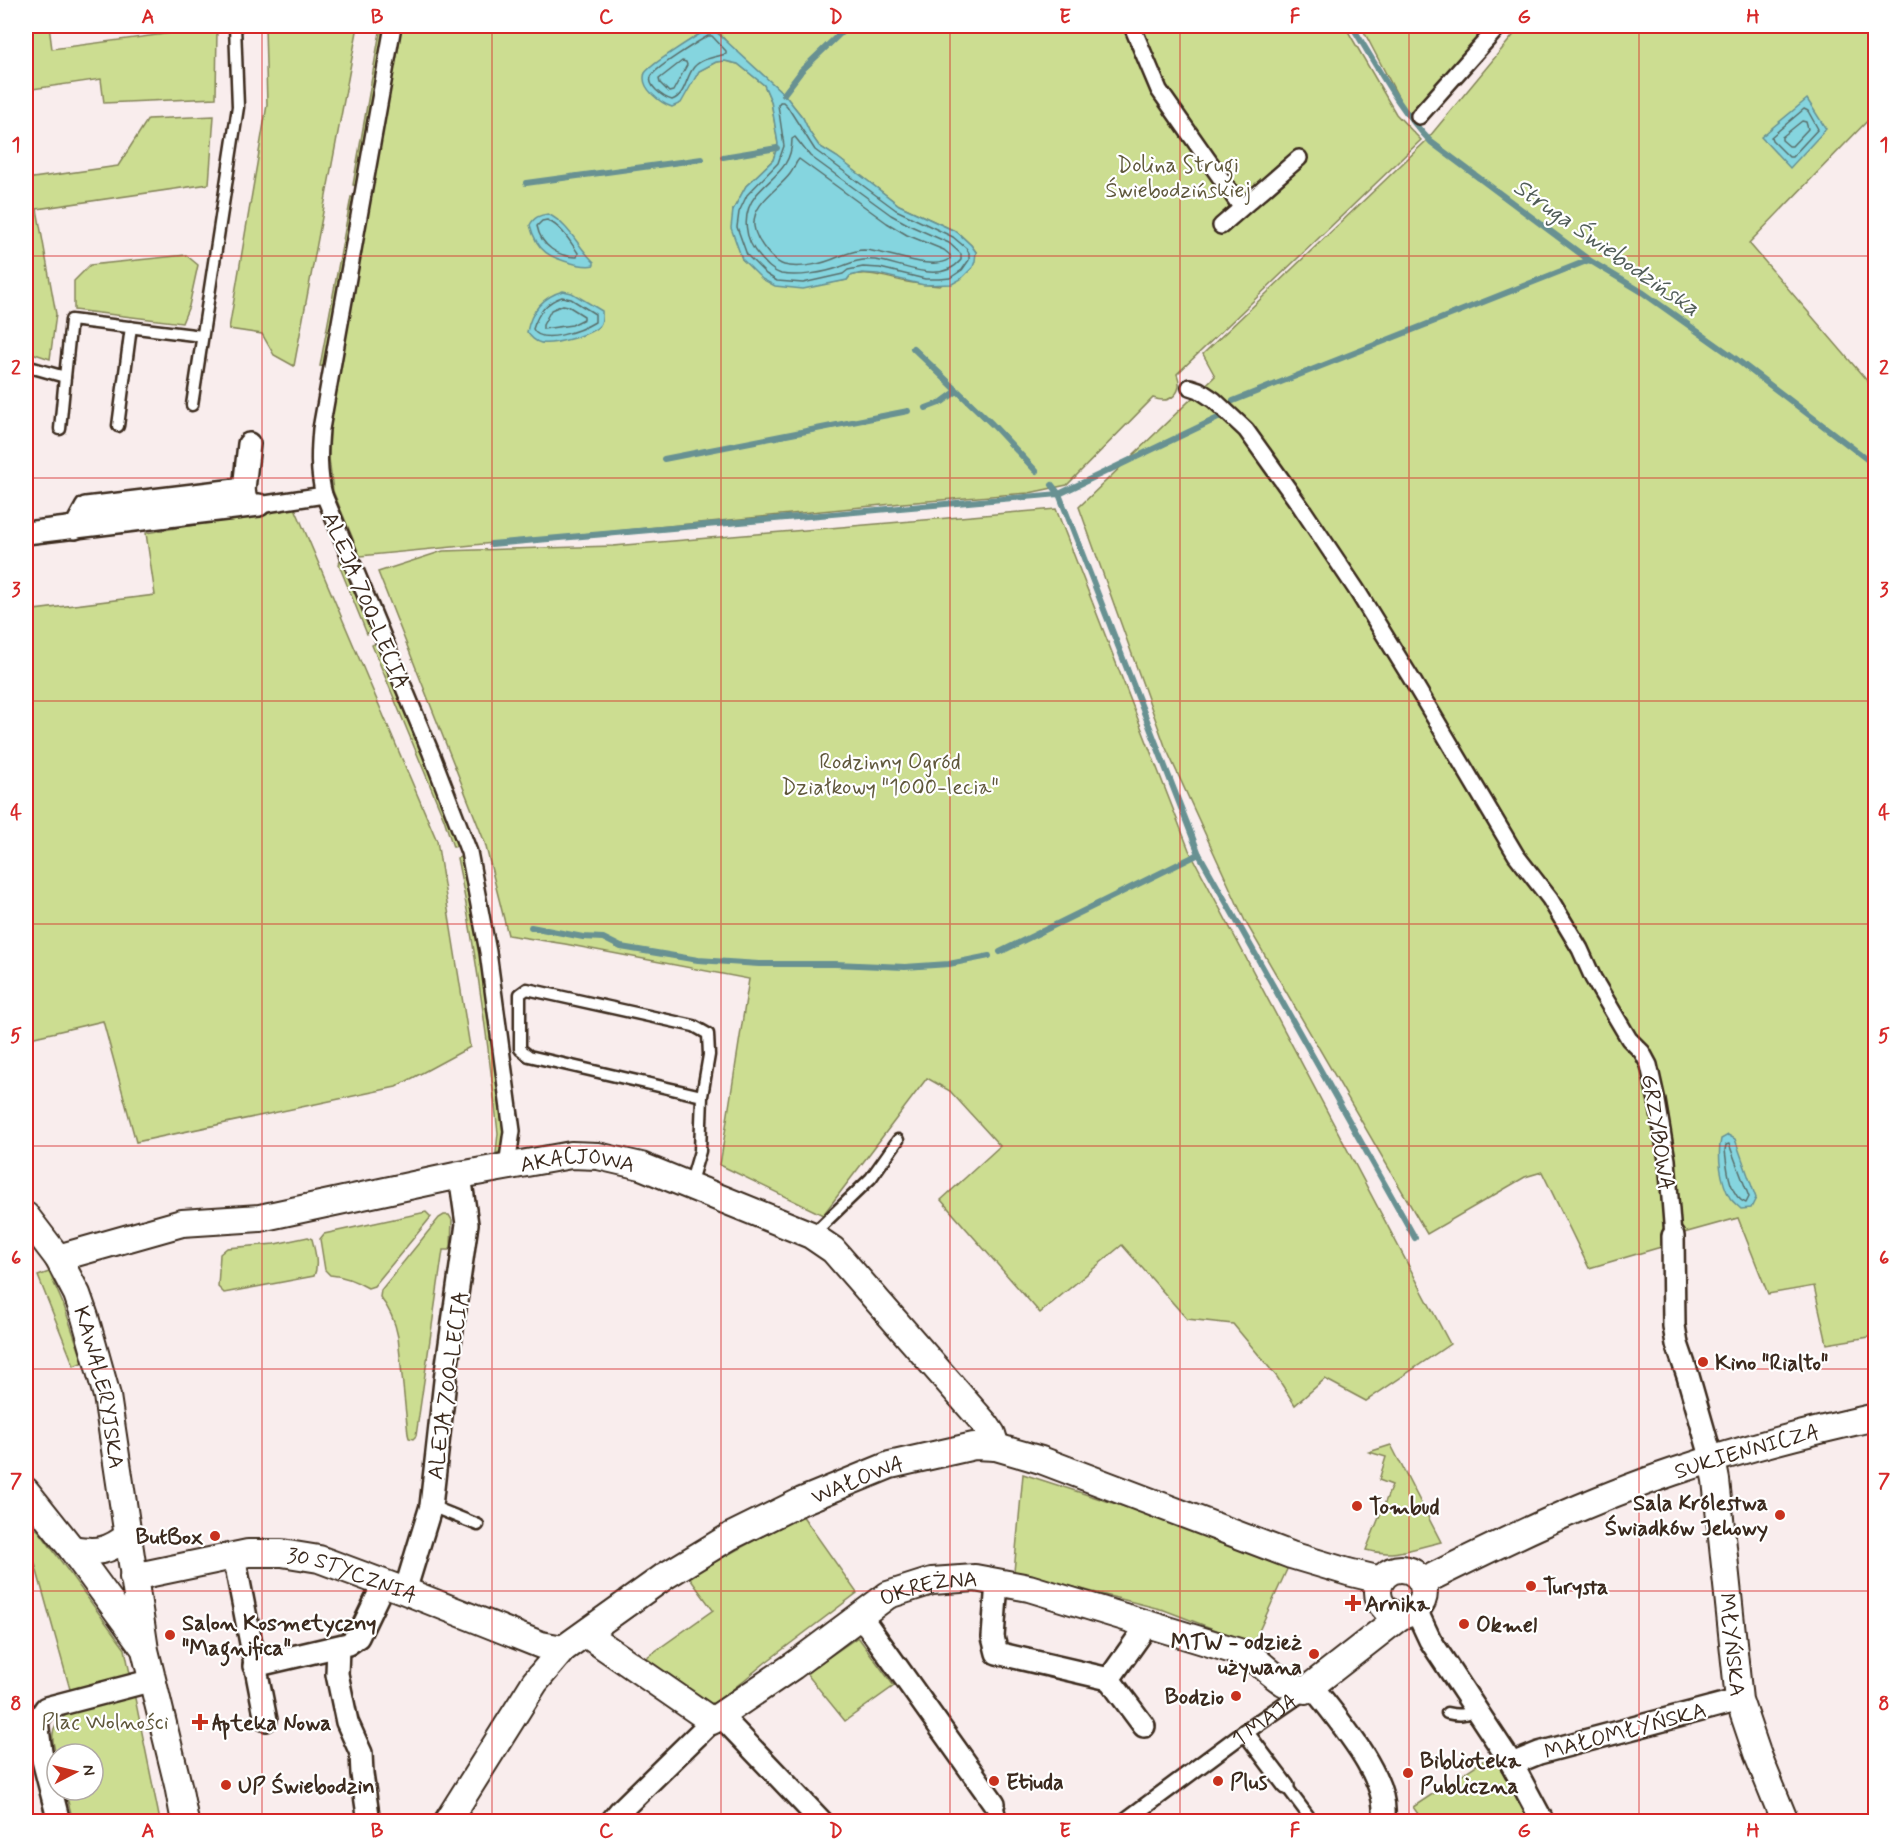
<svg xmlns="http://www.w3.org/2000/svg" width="1901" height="1847" font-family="Mynerve,sans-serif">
  <rect width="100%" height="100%" fill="#f9eded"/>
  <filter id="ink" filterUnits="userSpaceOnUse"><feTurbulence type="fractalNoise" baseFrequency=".0167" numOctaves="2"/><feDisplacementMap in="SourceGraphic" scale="12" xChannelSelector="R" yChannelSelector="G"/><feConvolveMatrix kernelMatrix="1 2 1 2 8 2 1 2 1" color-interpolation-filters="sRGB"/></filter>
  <g filter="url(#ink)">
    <g fill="#ccdd91" stroke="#848458" stroke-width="1.5" fill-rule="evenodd">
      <path d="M26,26H49L52,49L217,27L216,98L104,103L101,79L26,90Z"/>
      <path d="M265,26H358L294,366L274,355L262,334L229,329L267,105Z"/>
      <path d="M381,26H390L361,187L353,185Z"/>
      <path d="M399,26H1345L1396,114L1421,140L1177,374C1184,392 1171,405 1153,398L1067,485L1029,493L903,503L360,556L333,491L329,458L330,428ZM720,34L730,46L784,94L803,118L810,133L819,146L837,157L899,205L957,232L971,245L976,252L940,286C929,285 918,284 907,282C886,278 870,270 850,276L847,280L830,283L749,265L742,259L733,210L746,186L773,160L778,144L771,101L764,85L738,64L725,61L716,62L699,71L695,78L645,74L655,64L698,35Z"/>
      <path d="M1361,26H1489L1411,114L1403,106Z"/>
      <path d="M1521,26H1875V113L1749,243L1875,390V1336L1827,1344L1814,1286L1768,1294L1738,1218L1673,1236L1661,1247L1589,1268L1542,1172L1525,1177L1427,1234L1245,921L1165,746L1079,507L1215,376L1203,354L1425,142Z"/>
      <path d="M214,116L209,184L37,209L56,314L50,359L26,351V179L118,166L148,119Z"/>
      <path d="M351,197L359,199L329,367L320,366Z"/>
      <path d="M186,255L198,265L189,306L182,323L74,310V281L90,265Z"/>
      <path d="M295,508L437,841L470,1047L396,1087L136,1142L103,1021L26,1039V611L155,595L146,533Z"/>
      <path d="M1056,509L1189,850L1450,1344L1366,1401L1325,1379L1295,1405L1277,1377L1233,1324L1187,1319L1122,1245L1040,1313L941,1200L1000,1146L950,1091L927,1078L823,1215L720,1165L749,979L565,944L508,935L485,843L378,572L443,551L613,546Z"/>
      <path d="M345,557L375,630L367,634L339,565L340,560Z"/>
      <path d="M380,641L462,845L453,847L444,819L372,645Z"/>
      <path d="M465,856L472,885L506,1127L503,1151L496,1153L498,1133C488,1041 476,949 457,858Z"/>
      <path d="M426,1212L431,1217L374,1286L368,1288C356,1281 345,1276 330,1275L325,1270L320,1239L324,1234Z"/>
      <path d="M444,1215H449L452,1220L451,1248L449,1250H443L416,1436L413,1439L409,1438L408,1434L398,1337C395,1321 390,1309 380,1297L381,1290L439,1218Z"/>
      <path d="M308,1237L312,1239C315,1251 319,1265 314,1276L224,1293L218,1287L220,1254L227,1248L275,1244Z"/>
      <path d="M49,1272L64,1306L83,1362L74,1366L38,1276Z"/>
      <path d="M1391,1445L1441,1542C1415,1548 1393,1558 1366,1550L1392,1485L1379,1480L1386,1457L1369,1452Z"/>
      <path d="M1023,1474L1150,1515L1289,1565L1253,1644L1164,1610L1014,1572Z"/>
      <path d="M802,1515L857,1593L766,1662L710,1708L640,1662L713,1610L688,1576Z"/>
      <path d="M27,1523L39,1531L125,1649L160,1821H73L65,1790H93V1754H57V1759C49,1729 51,1728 75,1707L30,1546Z"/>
      <path d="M858,1637L894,1686L845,1721L806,1673Z"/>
      <path d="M1493,1754L1530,1821H1423L1413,1807Z"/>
    </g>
    <g fill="#85d5df" stroke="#679192" stroke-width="1.5">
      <path d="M707,30H714L784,94L803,118L810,133L819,146L837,157L899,205L957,232L971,245L976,252L975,261L973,267L961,279L952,284L924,285L878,274L862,273L850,276L847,280L803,289L775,286L762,279L742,259L731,228L733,210L746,186L773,160L778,144L771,101L764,85L738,64L725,61L716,62L699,71L681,103L672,107C663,104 658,100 652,94C647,89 642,81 645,73C651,64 696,36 707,30Z"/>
      <path d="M1807,99L1826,129L1790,168L1761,137Z"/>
      <path d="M548,214C570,225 577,246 594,262V265C587,267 581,265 575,264C550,258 537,252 530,225C534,217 540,215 548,214Z"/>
      <path d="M563,291L572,293L602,311C602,316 603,321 600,325C592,335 553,345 541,343C534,341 531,337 527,332C531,311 542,297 563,291Z"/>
      <path d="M1728,1135L1735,1139L1756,1198L1751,1208L1741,1209C1738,1206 1733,1202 1730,1198C1721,1182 1717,1157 1721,1139Z"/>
    </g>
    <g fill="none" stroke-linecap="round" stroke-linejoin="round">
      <g stroke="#596e6b" stroke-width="1.5">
        <path d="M708,36H712L726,51V54C716,57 702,58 694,67C685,78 686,95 672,100C665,98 661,95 656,90C653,87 649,82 651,77C653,69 699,41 708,36Z"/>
        <path d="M682,61L686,62L687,65L673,91L669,92L660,83L659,79Z"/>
        <path d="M780,102H783L787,106L815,150L896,210L953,237L966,248L969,253V260L962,270L950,278L940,279H925L880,268L863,267L848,270L843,274L803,283L777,281L766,274L747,255L737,227L739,212L747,195L778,163L784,146L778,105Z"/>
        <path d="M1804,109L1808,111L1818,129L1792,157H1789L1772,140L1771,137Z"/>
        <path d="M1802,121L1806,122L1808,129L1792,146H1789L1782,140V137Z"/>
        <path d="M795,137L810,156L891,215L911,226L949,243L961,254V260C939,286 902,263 875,260C860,259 853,262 840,267C825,273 797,277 781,274C772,271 766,264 760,257C744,240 741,214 756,195C772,176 792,168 792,139Z"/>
        <path d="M799,159L887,223L907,235L944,250L950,255V259C932,272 887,251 864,250C855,250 846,254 838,257C823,264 799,269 784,265C777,263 773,258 769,254C762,246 755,237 754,226C752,203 778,190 790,174C794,169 795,163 799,159Z"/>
        <path d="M547,220C562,227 569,240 578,253L577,257C558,257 541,246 537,226L542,221Z"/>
        <path d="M562,297L571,299L595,314V322C582,330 541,346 533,329C538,313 546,302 562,297Z"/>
        <path d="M563,305L568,306L584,316V319L572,325L543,329V325L551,310Z"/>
        <path d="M1729,1144L1749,1197L1746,1203C1729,1197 1727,1166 1725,1150L1726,1145Z"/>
      </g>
      <g stroke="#679192" stroke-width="6">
        <path d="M1352,26C1377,66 1398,108 1431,142L1589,260L1642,292L1732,356L1876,466"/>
        <path d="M801,71L848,26"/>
        <path d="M784,94L800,73"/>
        <path d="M723,157L777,148"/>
        <path d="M526,183L702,159"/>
        <path d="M913,348L992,424L1036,471"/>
        <path d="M1233,401L1589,260"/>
        <path d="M926,408L942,402L957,391"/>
        <path d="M664,459L908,411"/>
        <path d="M491,544L1059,494L1218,418"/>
        <path d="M1199,854L1415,1238"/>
        <path d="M531,927L583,937L603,938L621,947L698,960L759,964H835L905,967L949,964L989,956"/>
        <path d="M1000,952L1199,854L1059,494L1052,485"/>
      </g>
      <defs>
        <g id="service">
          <path d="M26,366L65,377L71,320L202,336"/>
          <path d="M192,405L238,107L235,26"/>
          <path d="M118,426L131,327"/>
          <path d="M60,429L65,377"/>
          <path d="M690,1185L700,1151L702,1096L709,1055L708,1034L694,1026L527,989L520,994V1049L529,1056L702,1096"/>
          <path d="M812,1235L871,1178L898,1140"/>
          <path d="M431,1506L478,1525"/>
          <path d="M1447,1713C1459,1716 1466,1715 1476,1709"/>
          <path d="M1286,1786L1313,1822"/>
        </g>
        <g id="pedestrian">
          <path d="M393,26L321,429C319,452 318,472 324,495L431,753L469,852L488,952L512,1131L507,1166"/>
          <path d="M1132,26L1159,90L1241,207"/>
          <path d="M1419,116L1499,26"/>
          <path d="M1221,226L1299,158"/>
          <path d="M1190,387L1199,390L1214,400L1246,430L1301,507L1356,589L1411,678L1516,855L1550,899L1580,949L1593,978L1629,1039L1642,1052L1649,1065L1657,1101L1667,1160L1673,1236"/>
          <path d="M259,505L324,495"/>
          <path d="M1245,1732L1286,1786"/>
          <path d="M994,1803L997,1814L994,1822"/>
          <path id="s1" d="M1124,1822L1245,1732L1306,1690"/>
        </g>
        <g id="minor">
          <path d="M246,503L244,489L249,444"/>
          <path d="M75,528L86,508L244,489"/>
          <path d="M26,533L259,505"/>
          <path d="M1673,1236L1674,1326L1677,1344L1688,1376L1712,1460"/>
          <path d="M234,1556L266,1720"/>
          <path d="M997,1582L993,1637L997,1653L1109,1679L1148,1624"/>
          <path d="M405,1591L431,1506L446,1372L467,1224L460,1175"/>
          <path d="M1416,1610L1430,1640L1512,1764L1543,1822"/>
          <path d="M860,1615L994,1803"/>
          <path d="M338,1647L337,1674L347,1722L361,1753L362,1774L369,1822"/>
          <path d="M254,1666L348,1644L358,1637L384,1583"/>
          <path d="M1109,1679L1144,1726"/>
          <path d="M1312,1686C1336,1718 1393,1780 1383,1822"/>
          <path d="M720,1715L822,1822"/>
          <path d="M1512,1764L1539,1753L1739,1700"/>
          <path d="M59,1822L41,1752L37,1721L46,1708L153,1680"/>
          <path d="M611,1822L620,1811L712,1721"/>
        </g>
        <g id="tertiary">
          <path id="s2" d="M26,1216L58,1258L77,1294L85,1317L107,1396L145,1650L178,1785L185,1822"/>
          <path id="s3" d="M58,1258L182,1223L260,1218L460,1175L571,1155L598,1156L641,1166L811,1235L833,1250L986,1425L992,1434L996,1447"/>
          <path id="s4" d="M1712,1460L1716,1480L1739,1700L1757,1753L1785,1822"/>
          <path d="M26,1491L72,1549L142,1645"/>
          <path d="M72,1549C97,1553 108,1552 128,1536"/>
          <circle cx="1401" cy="1592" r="23"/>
          <path id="s5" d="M133,1577L248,1553H282L319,1559L405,1591L541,1645L563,1649"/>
          <path id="s6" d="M1422,1582C1504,1541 1587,1501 1673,1472C1739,1450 1807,1432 1876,1417"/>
          <path id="s7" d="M586,1634L712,1721L793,1666L888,1595L932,1581L975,1578L1029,1588L1249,1655C1268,1668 1282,1688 1306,1690L1402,1615"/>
          <path id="s8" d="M447,1822L535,1682L563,1649L665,1576L731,1536L802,1501L890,1465L974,1446L996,1447L1041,1460L1291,1555L1348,1572L1381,1580"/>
        </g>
      </defs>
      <use href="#service" stroke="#3b2a1e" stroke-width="15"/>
      <use href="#pedestrian" stroke="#3b2a1e" stroke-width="20"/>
      <use href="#minor" stroke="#3b2a1e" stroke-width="26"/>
      <use href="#tertiary" stroke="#3b2a1e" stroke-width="30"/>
      <use href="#service" stroke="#fff" stroke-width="10"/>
      <use href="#pedestrian" stroke="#fff" stroke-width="15"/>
      <use href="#minor" stroke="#fff" stroke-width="21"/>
      <use href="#tertiary" stroke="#fff" stroke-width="26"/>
    </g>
  </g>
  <path fill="none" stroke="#d62828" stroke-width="1.5" stroke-opacity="0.55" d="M262,26V1822M492,26V1822M721,26V1822M950,26V1822M1180,26V1822M1409,26V1822M1639,26V1822M26,256H1876M26,478H1876M26,701H1876M26,924H1876M26,1146H1876M26,1369H1876M26,1591H1876"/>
  <g fill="#c8321e" stroke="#fff" stroke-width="2">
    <circle cx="1703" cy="1362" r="6"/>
    <circle cx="1357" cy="1506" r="6"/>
    <circle cx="1780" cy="1515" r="6"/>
    <circle cx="215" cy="1536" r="6"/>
    <circle cx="1531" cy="1586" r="6"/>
    <path d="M1350 1594h6v6h6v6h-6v6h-6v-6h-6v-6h6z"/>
    <circle cx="1464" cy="1624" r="6"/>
    <circle cx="170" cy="1635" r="6"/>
    <circle cx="1314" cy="1654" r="6"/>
    <circle cx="1236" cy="1696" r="6"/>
    <path d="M197 1713h6v6h6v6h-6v6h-6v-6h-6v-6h6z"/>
    <circle cx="1408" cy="1773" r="6"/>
    <circle cx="994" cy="1781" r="6"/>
    <circle cx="1218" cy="1781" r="6"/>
    <circle cx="226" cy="1785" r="6"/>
  </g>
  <g text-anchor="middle" stroke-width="4.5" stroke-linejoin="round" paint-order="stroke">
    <g font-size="22" fill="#5f573b" stroke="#fff">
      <text x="1178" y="172">Dolina Strugi<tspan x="1178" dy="25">Świebodzińskiej</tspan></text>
      <text x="890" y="769">Rodzinny Ogród<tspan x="890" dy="25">Działkowy "1000-lecia"</tspan></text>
      <text x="105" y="1729">Plac Wolności</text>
    </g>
    <g font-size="22" fill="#3b2a1e" stroke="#fff">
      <text transform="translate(367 600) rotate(67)" y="8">ALEJA 700-LECIA</text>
      <text transform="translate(1659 1132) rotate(81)" y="8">GRZYBOWA</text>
      <text dy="8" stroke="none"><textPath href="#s3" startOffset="531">AKACJOWA</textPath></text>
      <text transform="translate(447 1385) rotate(-82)" y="8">ALEJA 700-LECIA</text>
      <text dy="8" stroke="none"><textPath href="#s2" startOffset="190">KAWALERYJSKA</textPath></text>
      <text dy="8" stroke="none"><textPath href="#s6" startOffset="351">SUKIENNICZA</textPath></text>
      <text dy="8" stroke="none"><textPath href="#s8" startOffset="550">WAŁOWA</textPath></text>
      <text dy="8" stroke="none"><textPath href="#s5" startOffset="225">30 STYCZNIA</textPath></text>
      <text dy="8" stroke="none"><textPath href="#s7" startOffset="411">OKRĘŻNA</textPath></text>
      <text dy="8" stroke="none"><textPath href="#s4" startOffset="186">MŁYŃSKA</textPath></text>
      <text dy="8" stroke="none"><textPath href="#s1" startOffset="174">1 MAJA</textPath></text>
      <text transform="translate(1625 1730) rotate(-15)" y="8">MAŁOMŁYŃSKA</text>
    </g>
    <g font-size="22" font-weight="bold" fill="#3b2a1e" stroke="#fff" text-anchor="start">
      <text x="1715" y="1370">Kino "Rialto"</text>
      <text x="1768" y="1510" text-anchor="end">Sala Królestwa<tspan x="1768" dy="25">Świadków Jehowy</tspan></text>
      <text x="1369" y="1514">Tombud</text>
      <text x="203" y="1544" text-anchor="end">ButBox</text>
      <text x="1543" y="1594">Turysta</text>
      <text x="1365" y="1611">Arnika</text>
      <text x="182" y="1630">Salon Kosmetyczny<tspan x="182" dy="25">"Magnifica"</tspan></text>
      <text x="1476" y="1632">Okmel</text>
      <text x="1302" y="1649" text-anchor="end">MTW - odzież<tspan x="1302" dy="25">używana</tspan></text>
      <text x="1224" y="1704" text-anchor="end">Bodzio</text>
      <text x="212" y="1730">Apteka Nowa</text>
      <text x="1420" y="1768">Biblioteka<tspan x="1420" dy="25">Publiczna</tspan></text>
      <text x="1006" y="1789">Etiuda</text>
      <text x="1230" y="1789">Plus</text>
      <text x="238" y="1793">UP Świebodzin</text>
    </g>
    <g font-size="24" font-style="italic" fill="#515d58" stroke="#fff">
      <text transform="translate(1607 247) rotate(35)" y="8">Struga Świebodzińska</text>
    </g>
  </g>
  <rect width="1901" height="1847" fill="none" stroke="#fff" stroke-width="66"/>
  <g transform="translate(75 1772) rotate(83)"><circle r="28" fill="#ffffff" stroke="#b1aaa5" stroke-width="1.5"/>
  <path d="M0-4.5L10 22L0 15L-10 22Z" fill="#c8321e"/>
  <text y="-9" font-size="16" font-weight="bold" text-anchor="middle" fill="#3b2a1e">N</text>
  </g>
  <rect x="33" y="33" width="1835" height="1781" fill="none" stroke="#d62828" stroke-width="2"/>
  <g font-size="20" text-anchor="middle" font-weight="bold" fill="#d62828">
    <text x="148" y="23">A</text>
    <text x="377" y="23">B</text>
    <text x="606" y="23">C</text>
    <text x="836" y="23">D</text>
    <text x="1065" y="23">E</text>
    <text x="1295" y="23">F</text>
    <text x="1524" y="23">G</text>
    <text x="1753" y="23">H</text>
    <text x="16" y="151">1</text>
    <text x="1884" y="151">1</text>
    <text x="16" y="374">2</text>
    <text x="1884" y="374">2</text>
    <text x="16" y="596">3</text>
    <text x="1884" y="596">3</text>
    <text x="16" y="819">4</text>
    <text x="1884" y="819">4</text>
    <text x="16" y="1042">5</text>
    <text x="1884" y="1042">5</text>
    <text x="16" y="1264">6</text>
    <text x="1884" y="1264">6</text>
    <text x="16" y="1487">7</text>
    <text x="1884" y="1487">7</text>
    <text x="16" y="1710">8</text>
    <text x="1884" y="1710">8</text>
    <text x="148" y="1837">A</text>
    <text x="377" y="1837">B</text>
    <text x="606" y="1837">C</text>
    <text x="836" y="1837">D</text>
    <text x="1065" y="1837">E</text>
    <text x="1295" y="1837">F</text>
    <text x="1524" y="1837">G</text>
    <text x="1753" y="1837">H</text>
  </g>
</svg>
